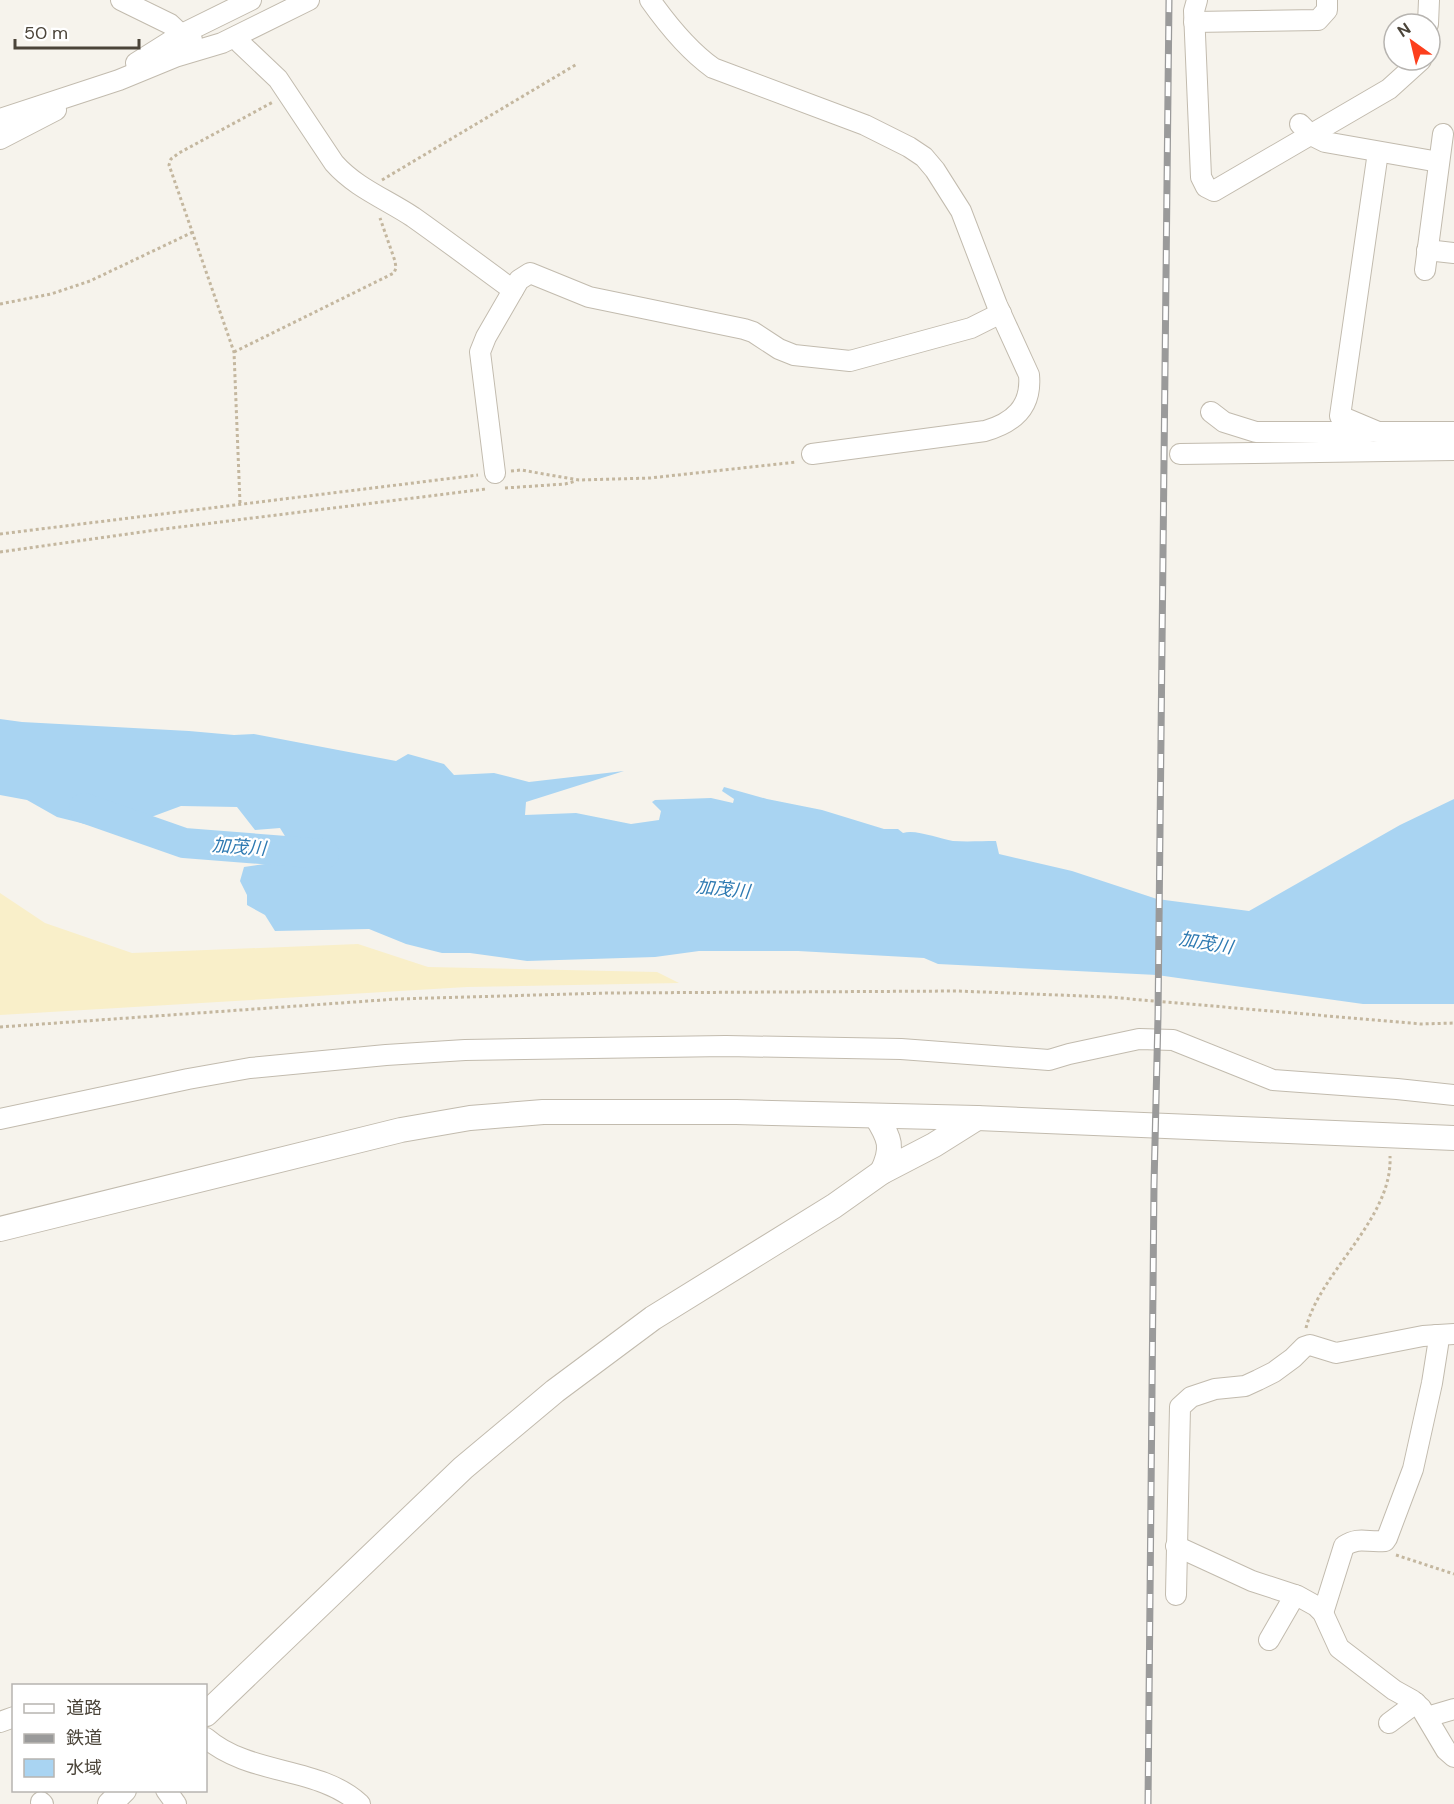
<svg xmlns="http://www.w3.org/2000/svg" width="1454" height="1804" font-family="'DM Sans','Noto Sans JP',sans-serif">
  <rect width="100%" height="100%" fill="#f6f3ec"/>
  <path fill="#f9efc9" d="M0,893L45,923L132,953L358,944L428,967L657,972L679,983L467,987L0,1015Z"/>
  <path fill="#a9d4f2" d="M0,719L22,722L189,731L234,735L254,734L396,761L408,754L444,764L454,775L494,773L529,782L624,771L526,802L525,815L576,813L631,824L659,820L661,811L652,802L655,800L711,798L733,803L734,799L722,791L724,787L767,799L822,810L884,829H898L903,833C916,829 939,839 953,841C967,842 982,841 996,841L999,854L1072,871L1157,899L1249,911L1400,825L1454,799V1004H1363L1157,975L938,964L924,958L798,951H699L655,957L527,961L470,953H442L406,944L369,929L275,931L265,915L247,905V895L240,881L244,867L265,864L263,857L281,858L288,841L280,828L255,830L237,807L181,806L154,816L89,825L57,817L27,800L0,795Z"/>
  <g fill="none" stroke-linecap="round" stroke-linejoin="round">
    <path stroke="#a9d4f2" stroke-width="30" d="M84,808L184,843L324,854"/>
    <defs>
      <g id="minor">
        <path d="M121,0L170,24L186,39L192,40"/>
        <path d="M650,0C667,24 689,51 713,68L865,125L909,147L924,157L935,170L961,211L997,305L1029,375C1032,407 1013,423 985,431L812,454"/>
        <path d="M1197,0L1194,11L1201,177L1206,187L1214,191L1389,89L1421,60"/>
        <path d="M1194,22L1318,20L1327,10V0"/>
        <path d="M1428,24L1429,0"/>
        <path d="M237,36L240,43L278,79L334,163C356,188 386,199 413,217C447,241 480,266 513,290"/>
        <path d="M136,63L182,34L251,0"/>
        <path d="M0,119L119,80L175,57L222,43L309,0"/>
        <path d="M1300,124L1311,135L1325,142L1439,162"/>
        <path d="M0,139L56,110"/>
        <path d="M1378,152L1340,416L1378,432H1454"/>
        <path d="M1427,250L1454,253"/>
        <path d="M1425,270L1443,134"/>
        <path d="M1211,412L1224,422L1256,432H1370"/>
        <path d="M1180,454L1454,450"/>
        <path d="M495,473L480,352L486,337L519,280L530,273L589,297L744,329L753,332L779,349L794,355L850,361L971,328L1001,313"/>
        <path d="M0,1119L188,1079L250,1068L386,1055L465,1050L726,1046L901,1049L1049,1060L1069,1054L1139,1039L1173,1040L1273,1080L1397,1089L1454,1095"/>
        <path d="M1176,1546L1252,1581L1298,1596L1316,1606L1323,1613L1339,1648L1394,1690L1412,1700L1421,1708L1446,1750L1454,1757"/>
        <path d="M1176,1595L1180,1407L1191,1397L1215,1389L1245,1386L1258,1380L1274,1372L1293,1358L1304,1347L1310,1345L1336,1353L1423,1336L1454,1334"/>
        <path d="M1323,1613L1344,1546C1360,1536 1367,1543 1385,1541L1387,1538L1413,1469L1432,1383L1438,1345L1436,1335"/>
        <path d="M1269,1640L1295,1595"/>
        <path d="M1427,1717L1454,1709"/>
        <path d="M0,1722L14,1717"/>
        <path d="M1389,1723L1416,1703"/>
        <path d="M206,1738C250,1776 319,1766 360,1804"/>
        <path d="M166,1790L176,1804"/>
        <path d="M41,1802L43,1804"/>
      </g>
      <g id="tertiary">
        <path d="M876,1116C890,1138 894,1148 882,1172"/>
        <path d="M0,1229L401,1130L470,1118L543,1112H736L977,1118L1454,1138"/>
        <path d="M206,1714L463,1468L555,1391L653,1318L834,1206L882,1172L934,1145L977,1118"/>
        <path d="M110,1804L124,1790"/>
      </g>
    </defs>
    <use href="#minor" stroke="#c2bbae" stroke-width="22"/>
    <use href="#tertiary" stroke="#c2bbae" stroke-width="26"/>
    <g stroke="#c4b79f" stroke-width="3" stroke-dasharray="3 3" stroke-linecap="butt">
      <path d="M382,180L577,64"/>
      <path d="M0,304L51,294L90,281L193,232"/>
      <path d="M234,352L394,273L396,268L395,261L380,218"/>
      <path d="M511,471L521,470L579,480L650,478L797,462"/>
      <path d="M505,488L565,484L576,481"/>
      <path d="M240,503L234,352L169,165L171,159L179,153L273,102"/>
      <path d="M0,534L478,475"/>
      <path d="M0,552L156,530L486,489"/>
      <path d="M0,1027L397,999L607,993L958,991L1108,997L1421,1024L1454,1023"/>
      <path d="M1306,1328C1320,1271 1393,1219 1390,1156"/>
      <path d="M1396,1555L1454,1574"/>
    </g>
    <use href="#minor" stroke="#fff" stroke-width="20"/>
    <use href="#tertiary" stroke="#fff" stroke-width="24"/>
    <defs>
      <path id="rail" d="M1148,1804L1154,1185L1158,1016L1169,0"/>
    </defs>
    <use href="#rail" stroke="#9a9a9a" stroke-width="7"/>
    <use href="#rail" stroke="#fff" stroke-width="4.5" stroke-dasharray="14" stroke-linecap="butt"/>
  </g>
  <g text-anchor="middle" stroke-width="4.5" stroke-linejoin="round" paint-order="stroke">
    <g font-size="18" font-style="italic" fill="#2e7ab2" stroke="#fff">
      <text transform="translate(239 847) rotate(4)" y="6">加茂川</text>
      <text transform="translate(723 889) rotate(6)" y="6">加茂川</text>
      <text transform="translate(1206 943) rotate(10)" y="6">加茂川</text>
    </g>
  </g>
  <rect x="12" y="1684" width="195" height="108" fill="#ffffff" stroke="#b7b4b0" stroke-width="1.5"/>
  <rect x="24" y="1704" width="30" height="9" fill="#ffffff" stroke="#b7b4b0" stroke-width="1.5"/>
  <text x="66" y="1714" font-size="18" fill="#4b4439">道路</text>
  <rect x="24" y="1734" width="30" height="9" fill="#9a9a9a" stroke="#b7b4b0" stroke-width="1.5"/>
  <text x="66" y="1744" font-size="18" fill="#4b4439">鉄道</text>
  <rect x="24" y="1759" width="30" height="18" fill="#a9d4f2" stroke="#b7b4b0" stroke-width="1.5"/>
  <text x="66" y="1774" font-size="18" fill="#4b4439">水域</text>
  <g transform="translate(1412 42) rotate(326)"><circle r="28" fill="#ffffff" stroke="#b7b4b0" stroke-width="1.5"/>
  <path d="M0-4.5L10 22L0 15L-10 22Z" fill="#fc3f1d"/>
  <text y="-9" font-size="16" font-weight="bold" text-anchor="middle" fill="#4b4439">N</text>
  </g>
  <path d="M15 39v9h124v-9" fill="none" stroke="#4b4439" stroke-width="3"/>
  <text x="24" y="39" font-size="18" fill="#4b4439" stroke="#ffffff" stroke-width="4.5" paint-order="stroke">50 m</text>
</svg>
